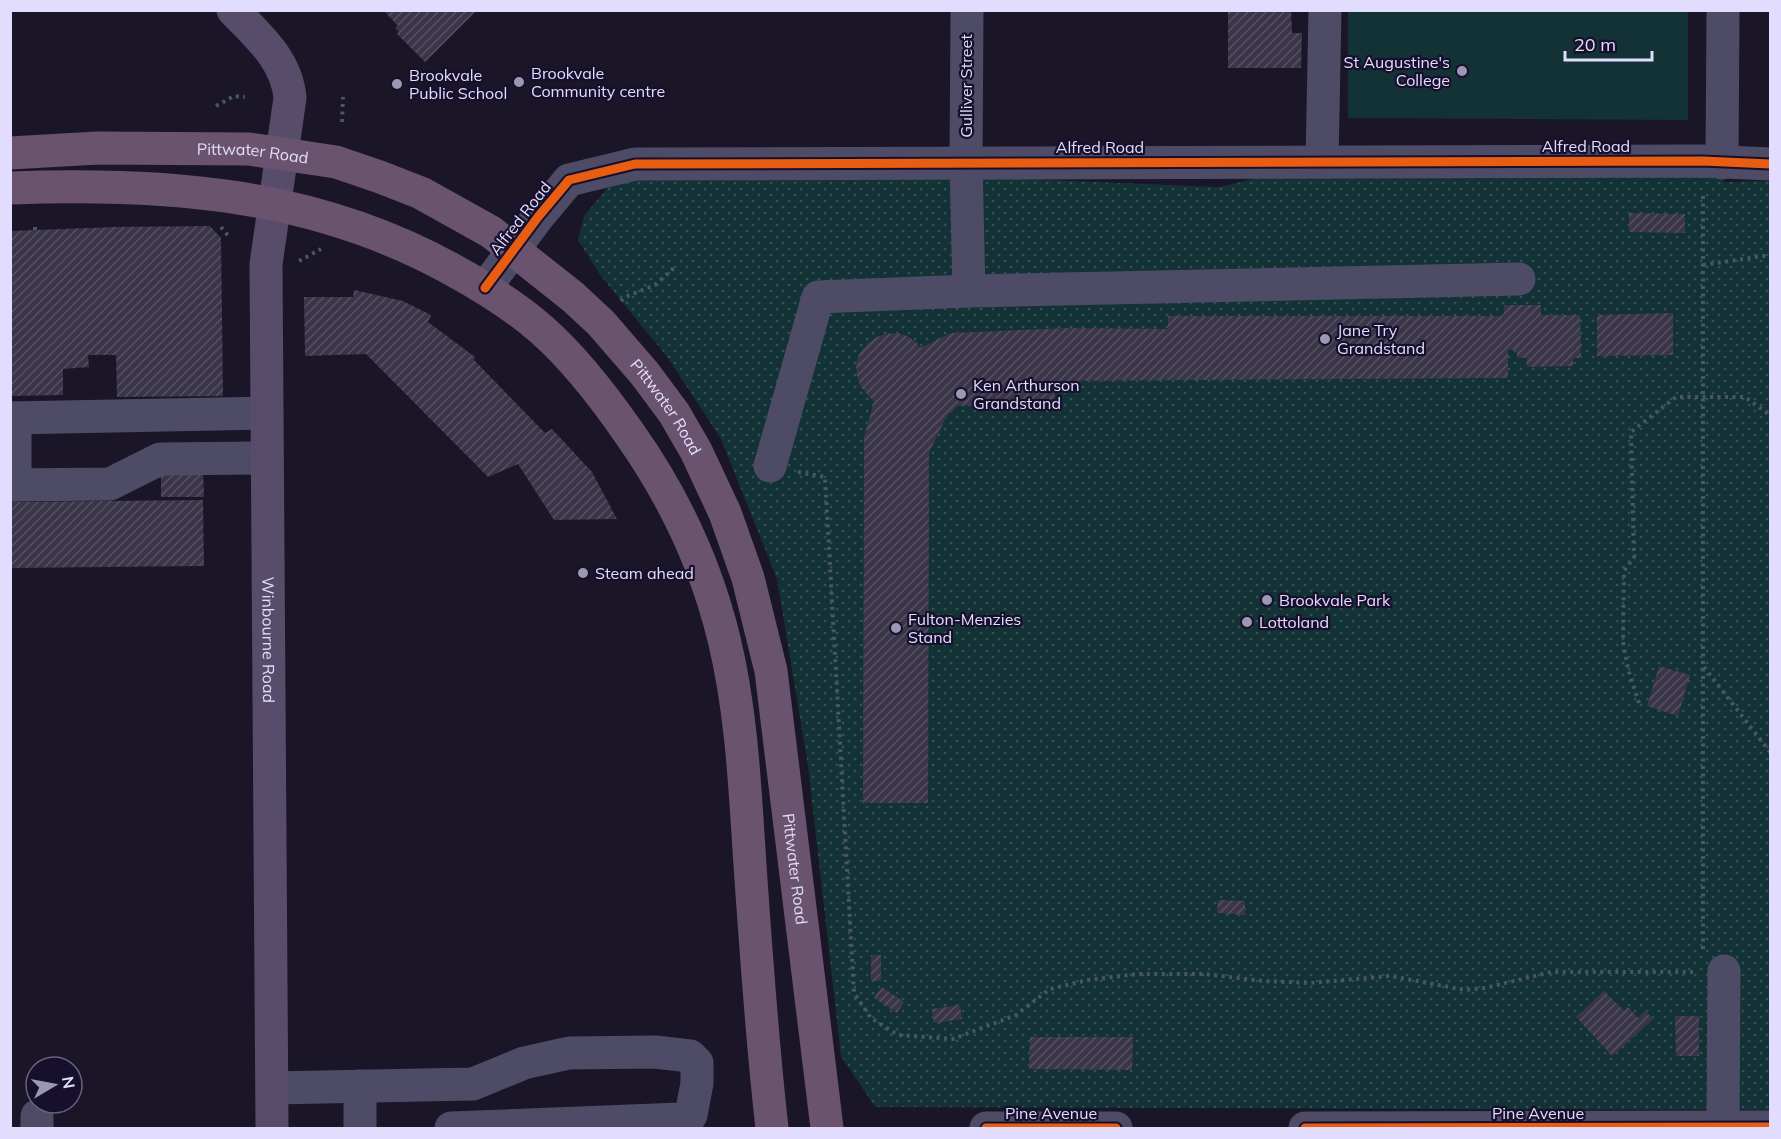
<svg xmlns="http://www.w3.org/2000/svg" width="1781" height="1139" font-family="Mulish,sans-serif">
  <defs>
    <pattern id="park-dots" width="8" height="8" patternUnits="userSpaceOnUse" patternTransform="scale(1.5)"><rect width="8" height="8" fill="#133235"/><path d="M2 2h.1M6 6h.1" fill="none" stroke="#354f53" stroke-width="1.8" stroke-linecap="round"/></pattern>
    <pattern id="building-hatch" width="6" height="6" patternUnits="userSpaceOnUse" patternTransform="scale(1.5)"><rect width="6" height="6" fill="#3a3548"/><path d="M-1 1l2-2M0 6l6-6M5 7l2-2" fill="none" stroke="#565263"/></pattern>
  </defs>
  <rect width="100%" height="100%" fill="#1a1627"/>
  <path fill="#133235" d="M1348,11H1688V120L1348,118Z"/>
  <path fill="url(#park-dots)" d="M1703,161L1725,182L1770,181V1110L875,1107L841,1056L808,766L777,579L721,439L668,358L601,276L578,240L584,216L615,179L976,177L1220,187L1322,162Z"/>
  <g fill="url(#building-hatch)">
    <path d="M383,10H477L425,62L397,34L399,32L395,28L398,26Z"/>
    <path d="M1228,10H1291L1292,33H1302L1301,68H1228Z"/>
    <path d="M1629,213L1685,214V233L1629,232Z"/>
    <path d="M210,226L221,238L223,396L117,397L116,355H88L89,367L63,369V395L10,396V231L115,227Z"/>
    <path d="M354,290L403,301L431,315L428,322L475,357L474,360L545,433L552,429L592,472L617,519L554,520L518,464L488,477L366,354L305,356L304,297H353Z"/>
    <path d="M1504,305H1541V315H1580L1581,358H1573V366L1527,367V358H1517V350H1508V378L1054,381L1055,401L957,406L946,417L929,453L928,803H863L864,437L874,402L861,387L857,376L856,365L859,354L866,345L875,338L885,334L897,333L907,336L917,343L920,348L951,333L1069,328L1168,329V316H1504Z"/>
    <path d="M1673,313V355L1597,356V315Z"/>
    <path d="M203,472L204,497H161V473Z"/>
    <path d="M203,500L204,566L10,568V502Z"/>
    <path d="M1659,666L1690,675L1678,716L1647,706Z"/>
    <path d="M1218,900L1245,901V915L1217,913Z"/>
    <rect x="871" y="955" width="10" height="26"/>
    <path d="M882,987L904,1002L897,1013L874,998Z"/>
    <path d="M1604,991L1624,1011L1628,1007L1638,1018L1645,1011L1653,1019L1612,1056L1576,1017Z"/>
    <path d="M960,1005L962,1019L934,1023L932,1009Z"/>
    <path d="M1675,1016H1699V1056H1676Z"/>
    <path d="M1030,1037H1133L1132,1070L1029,1069Z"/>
  </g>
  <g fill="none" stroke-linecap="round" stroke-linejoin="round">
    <g stroke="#485668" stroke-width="4" stroke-dasharray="3 4.5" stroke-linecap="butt">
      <path d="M216,106L234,96L245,97"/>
      <path d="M342,122L343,97"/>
      <path d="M221,227L230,238"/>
      <path d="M35,230V225"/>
      <path d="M299,261L321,249"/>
      <path d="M1703,265L1763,256L1770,257"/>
      <path d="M621,301L625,297L655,285L675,267"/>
      <path d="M798,472L825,477L854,993L871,1018L898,1035L953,1039L1016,1015L1050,989L1088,980L1138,974H1204L1263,981L1310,983L1390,976L1465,990L1485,988L1551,972H1693"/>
      <path d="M1704,667L1770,752"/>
      <path d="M1639,703L1628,669L1623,642L1624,571L1634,557L1631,432L1676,397H1745L1770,415"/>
      <path d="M1703,949V192"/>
    </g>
    <g stroke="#4e4b67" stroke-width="33">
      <path d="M967,10L966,162L969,291"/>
      <path d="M1322,162L1325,10"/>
      <path d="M1722,163L1723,10"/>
      <path d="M485,288L538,217L569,180L635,164L1703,161L1770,164"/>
      <path d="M10,418L266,413"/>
      <path d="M15,418V485"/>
      <path d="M770,466L818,297L969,291L1519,279"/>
      <path d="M10,485L110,484L160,459L267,458"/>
      <path d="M360,1086V1128"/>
      <path d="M272,1088L473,1084L524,1063L569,1053L655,1052L690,1056L697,1063V1083L691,1115L681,1119L451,1128"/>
      <path d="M37,1116V1128"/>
      <path d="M986,1128H1116"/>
      <path d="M1305,1128L1770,1127"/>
      <path d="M1723,1128L1724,971"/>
    </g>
    <path stroke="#584c6b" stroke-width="33" id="s1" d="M233,10C258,36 287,60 290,98L266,264L272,1128"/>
    <g stroke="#6a536e" stroke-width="33">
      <path id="s2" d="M10,153L98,148L249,149L336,162L380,177L421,193L491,232L573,297L601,323L645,374L674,413L696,451L725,513L748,578L771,671L827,1128"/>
      <path d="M10,188C166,182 314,193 453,270C484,287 515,306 542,330C575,359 604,397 629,433C673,495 706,565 724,639C742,713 745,790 750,865C756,953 762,1041 772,1128"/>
    </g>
    <defs>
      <g id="cycleway">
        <path d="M485,288L538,217L569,180L635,164L1703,161L1770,164"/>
        <path d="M986,1128H1116"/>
        <path d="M1305,1128L1770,1127"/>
      </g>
    </defs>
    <use href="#cycleway" stroke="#17102d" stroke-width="13"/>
    <use href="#cycleway" stroke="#e95d12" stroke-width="9"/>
  </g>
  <g fill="#9c97b3" stroke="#17102d" stroke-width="2">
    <circle cx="1462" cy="71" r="6"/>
    <circle cx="519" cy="82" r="6"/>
    <circle cx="397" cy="84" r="6"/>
    <circle cx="1325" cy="339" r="6"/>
    <circle cx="961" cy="394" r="6"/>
    <circle cx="583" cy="573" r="6"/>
    <circle cx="1267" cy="600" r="6"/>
    <circle cx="1247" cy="622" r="6"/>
    <circle cx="896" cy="628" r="6"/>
  </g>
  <g text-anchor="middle" stroke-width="4.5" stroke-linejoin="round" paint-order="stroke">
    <g font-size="16" fill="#e2dcff" stroke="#17102d" text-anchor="start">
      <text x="1450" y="68" text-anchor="end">St Augustine's<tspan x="1450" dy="18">College</tspan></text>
      <text x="531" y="79">Brookvale<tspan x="531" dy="18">Community centre</tspan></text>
      <text x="409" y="81">Brookvale<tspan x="409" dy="18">Public School</tspan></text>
      <text x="1337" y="336">Jane Try<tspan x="1337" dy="18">Grandstand</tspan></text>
      <text x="973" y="391">Ken Arthurson<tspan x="973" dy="18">Grandstand</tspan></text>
      <text x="595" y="579">Steam ahead</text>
      <text x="1279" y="606">Brookvale Park</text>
      <text x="908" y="625">Fulton-Menzies<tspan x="908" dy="18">Stand</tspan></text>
      <text x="1259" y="628">Lottoland</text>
    </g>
    <g font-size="16" fill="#e2dcff" stroke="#17102d">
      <text transform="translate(966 86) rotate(-90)" y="6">Gulliver Street</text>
      <text x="1586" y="152">Alfred Road</text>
      <text x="1100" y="153">Alfred Road</text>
      <text dy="6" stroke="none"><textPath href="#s2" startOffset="243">Pittwater Road</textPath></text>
      <text transform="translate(520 218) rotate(-52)" y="6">Alfred Road</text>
      <text dy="6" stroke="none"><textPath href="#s2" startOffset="747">Pittwater Road</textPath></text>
      <text dy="6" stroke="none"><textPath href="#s1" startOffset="651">Winbourne Road</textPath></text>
      <text dy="6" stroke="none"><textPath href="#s2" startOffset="1233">Pittwater Road</textPath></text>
      <text x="1051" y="1119">Pine Avenue</text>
      <text x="1538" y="1119">Pine Avenue</text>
    </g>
  </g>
  <rect width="1781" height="1139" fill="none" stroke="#e2dcff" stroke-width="24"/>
  <g transform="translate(54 1085) rotate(80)"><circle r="28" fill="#17102d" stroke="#686281" stroke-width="1.5"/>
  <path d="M0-4.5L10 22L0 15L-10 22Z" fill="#9c97b3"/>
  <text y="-9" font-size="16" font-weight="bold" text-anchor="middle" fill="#e2dcff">N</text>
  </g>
  <path d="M1565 51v9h87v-9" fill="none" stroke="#e2dcff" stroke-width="3"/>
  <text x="1574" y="51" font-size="18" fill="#e2dcff" stroke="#17102d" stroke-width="4.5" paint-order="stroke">20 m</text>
</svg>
